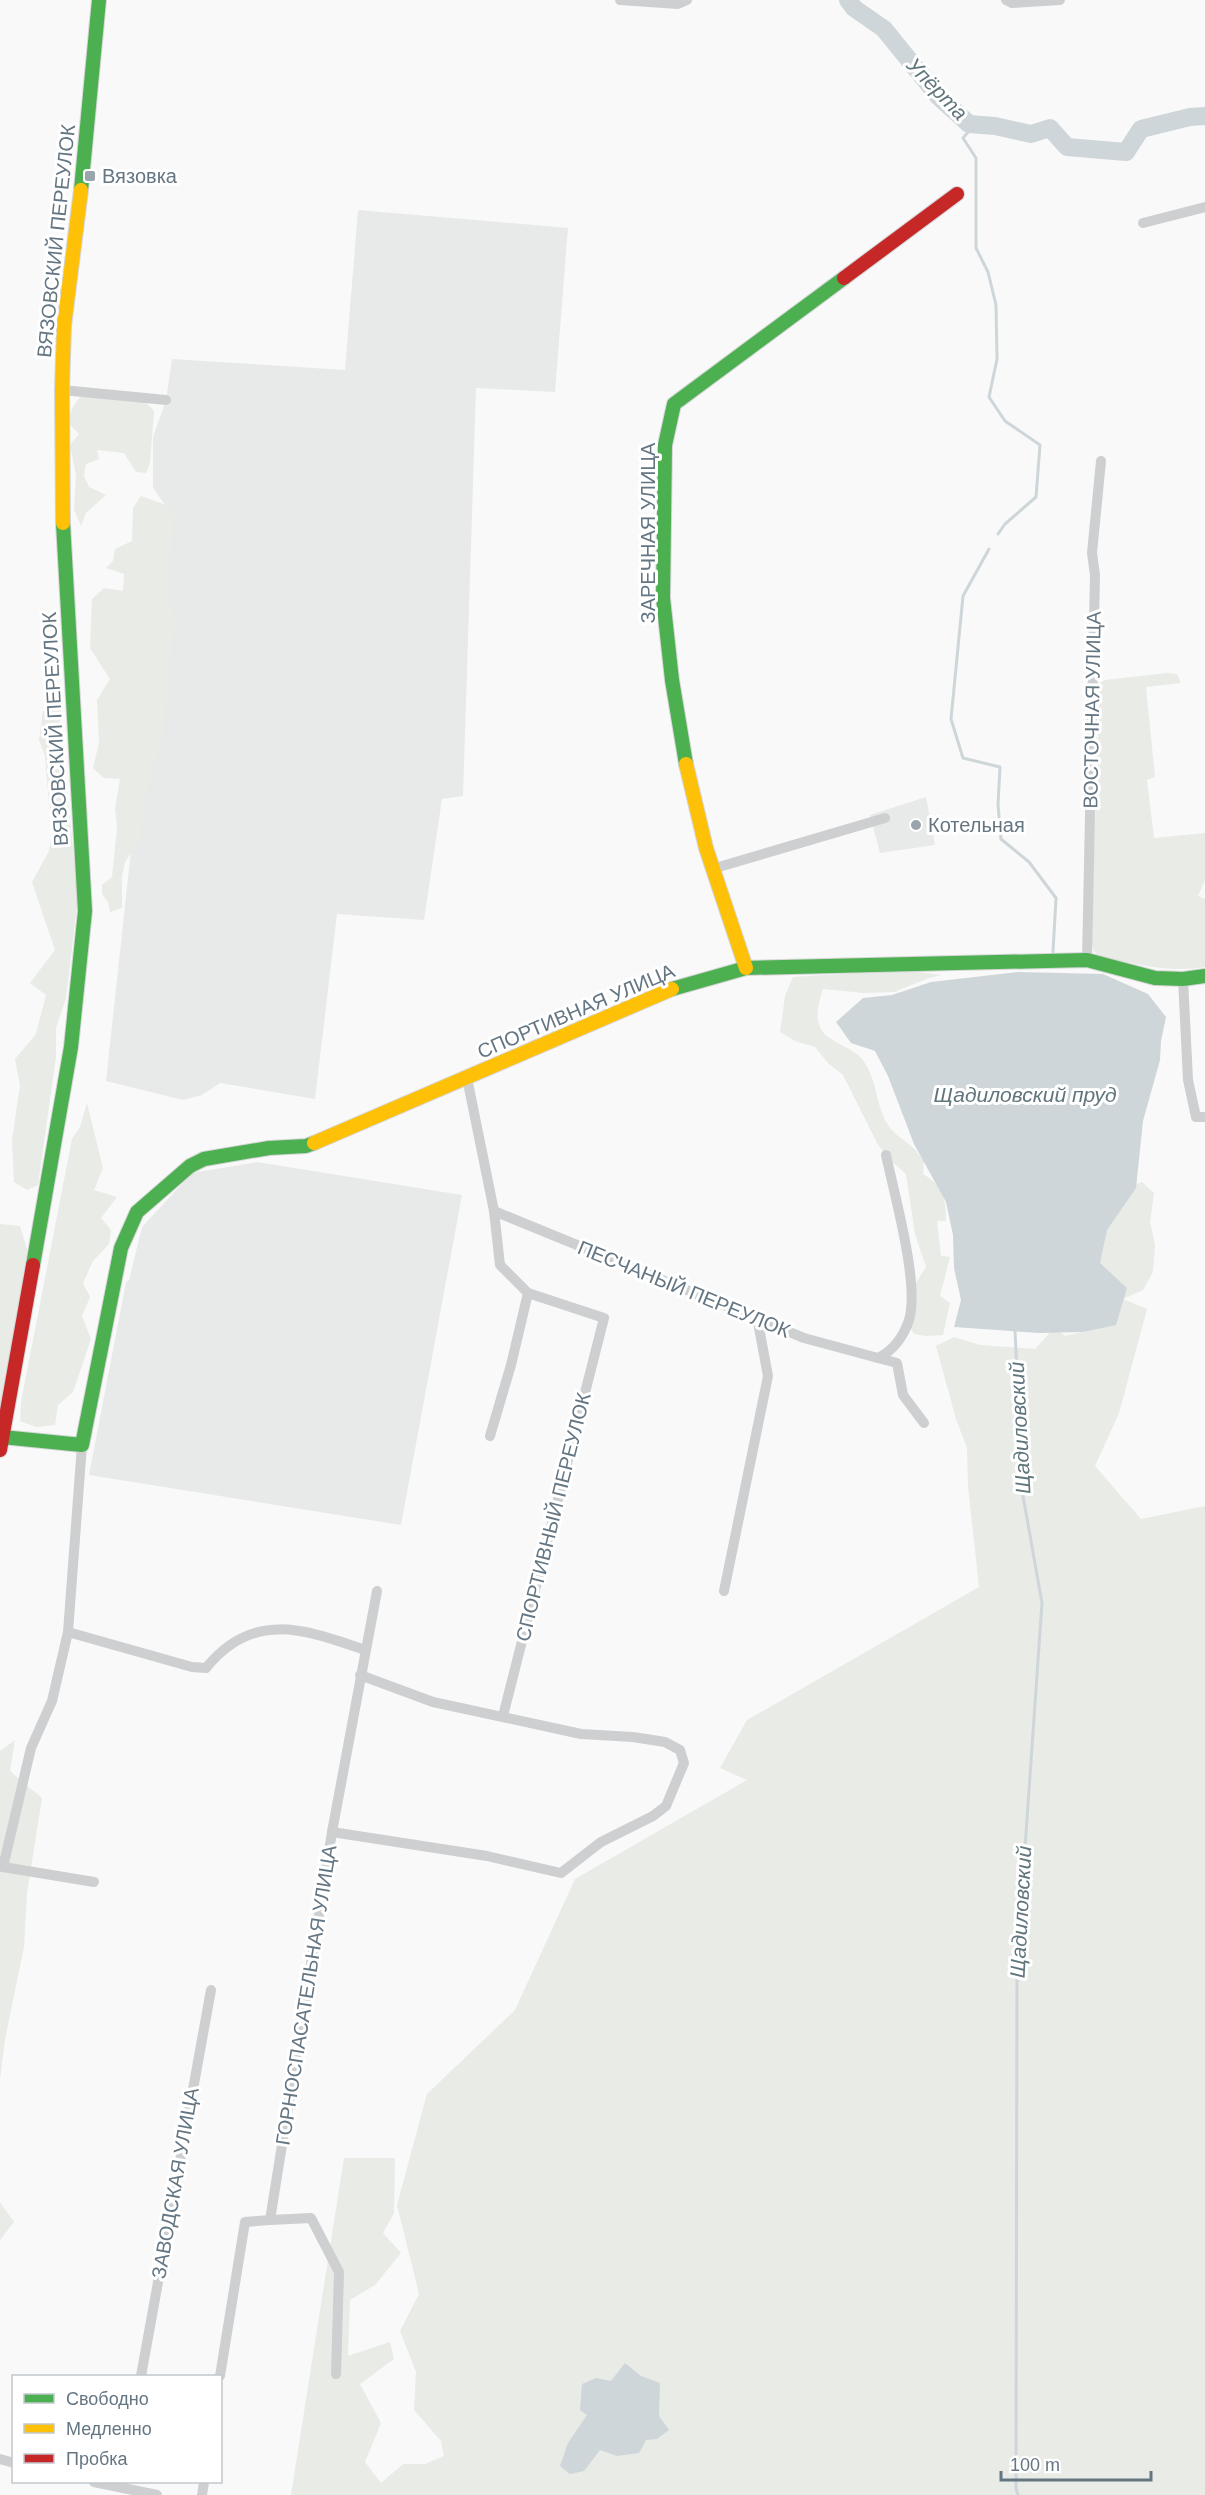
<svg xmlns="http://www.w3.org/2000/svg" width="1205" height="2495" font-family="Arial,sans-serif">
  <rect width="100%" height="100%" fill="#f9f9f9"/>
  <g fill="#e8e9e9">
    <path d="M358,210L568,228L555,392L476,388L463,796L442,799L424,920L337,914L315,1099L220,1083L202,1095L183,1100L106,1081L168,509L153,488V437L166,400L172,359L345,370Z"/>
    <path d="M926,797L935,845L880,853L870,815Z"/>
    <path d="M257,1162L462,1195L401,1525L89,1475L126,1282L129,1280L142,1227L192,1173Z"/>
  </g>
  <g fill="#e8ebe6">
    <path d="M83,394L144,401L154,411L150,463L146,473L136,472L124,453L97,450L99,459L86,464L84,476L89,487L106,495L86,513L81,526L74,509L76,476L70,445L79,434L67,421L74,405Z"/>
    <path d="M141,496L175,508L167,594L175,617L162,744L153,766L142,817L141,838L125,862L122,876V908L110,912L108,902L102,894V885L112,877L117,828L115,808L120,779L104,778L93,768L99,743L97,700L110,679L90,648L92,599L104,588L123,591L124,574L106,568L113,561L115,549L132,541L133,508Z"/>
    <path d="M1167,673L1177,674L1181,683L1146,687L1155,777L1147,780L1154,838L1205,833V880L1198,896L1205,899V967C1168,973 1135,964 1099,956L1094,951L1091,942L1100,683L1105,680Z"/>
    <path d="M61,710L60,722L78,898L66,998L56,1028V1057L38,1185L27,1190L14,1182L12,1140L20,1085L15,1059L36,1034L46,995L30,983L55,950L32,882L49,851L55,822L49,804L45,756L39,740L43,711Z"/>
    <path d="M903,970L941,975L929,978L894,992L865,993L823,989C819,1003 814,1016 821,1029C828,1042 850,1046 861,1058C877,1077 875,1101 886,1122C893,1134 902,1138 912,1147C917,1150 920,1157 924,1161L923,1174C943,1186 946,1198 946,1221H937L941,1256L950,1257L940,1296L950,1303L943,1335L926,1336L914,1334C897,1308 911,1291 926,1267L915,1234L906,1174L888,1158L877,1143L843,1075L828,1063L815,1047L795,1041L780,1032L785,996L793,977Z"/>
    <path d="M87,1103L103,1168L94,1190L117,1197L101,1218L111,1230L109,1244L93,1261L83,1283L90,1297L82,1316L91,1339L73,1392L58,1405L55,1425L36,1427L20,1421L21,1402L72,1139L80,1127Z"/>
    <path d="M1142,1182L1154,1193L1150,1222L1155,1245L1153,1272L1143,1290L1123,1299L1147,1309L1119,1413L1095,1466L1141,1519L1205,1506V2495H291L344,2158H395L394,2213L383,2233L401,2253L375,2285L350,2300L348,2356L390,2342L394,2359L360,2384L381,2423L365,2462L381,2483L403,2464H425L444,2456L441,2441L414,2410L416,2372L400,2331L419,2294L397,2205L427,2094L515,2010L575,1879L747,1780L720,1768L747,1720L979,1587L968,1486L967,1448L956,1419L936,1346L954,1337L980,1345L1035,1349L1055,1327L1065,1336L1095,1329L1093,1280L1114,1193Z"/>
    <path d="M0,1224L20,1226L28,1253L13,1356L6,1370L0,1412Z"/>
    <path d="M15,1740L10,1771L42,1798L27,1893L24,1947L5,2039L0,2079V1751Z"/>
    <path d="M0,2202L14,2222L0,2240Z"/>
  </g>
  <g fill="#ced6d9">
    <path d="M1018,972L1103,974L1148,994L1166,1017L1161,1041L1160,1060L1143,1121L1136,1188L1107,1230L1100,1263L1127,1288L1116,1325L1083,1332L1039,1333L954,1327L961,1300L954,1268L953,1235L946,1202L914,1144L888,1076L875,1051L851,1043L836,1022L863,998L892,995L931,982Z"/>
    <path d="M625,2363L641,2376L660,2383L659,2416L669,2430L657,2439L646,2440L639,2453L617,2456L600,2450L584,2471L570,2474L560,2466L568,2443L587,2415L580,2410L582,2384L596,2378L611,2381Z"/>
  </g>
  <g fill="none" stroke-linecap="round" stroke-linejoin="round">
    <g stroke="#ced6d9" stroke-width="3">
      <path d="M975,124L963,138L976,158V248L988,272L996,305L997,359L989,397L1005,421L1040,445L1036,497L1005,524L998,534"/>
      <path d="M989,549L963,596L951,719L963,758L1000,767L998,805L1001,839L1029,862L1056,898L1053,952"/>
      <path d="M1015,1331L1023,1496L1042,1603L1017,1963L1016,2489L1018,2495"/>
    </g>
    <path stroke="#ced6d9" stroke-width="18" d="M848,0L854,8L884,29L939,97L969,124L995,126L1031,134L1050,128L1067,147L1126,152L1141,129L1190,117L1205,116"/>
    <defs>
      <g id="fast">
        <path d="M81,190L99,0"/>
        <path d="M686,764L672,680L663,598L665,445L674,404L844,278"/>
        <path d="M672,989L746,968L1087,960L1155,978L1183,979L1205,976"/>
        <path d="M33,1265L71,1047L85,911L63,523"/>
        <path d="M2,1437L82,1445L121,1248L137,1212L190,1166L204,1159L269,1148L306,1146L314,1143"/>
      </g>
      <g id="slow">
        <path d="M63,523L62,390L64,326L81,190"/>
        <path d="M686,764L706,848L746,968"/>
        <path d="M314,1143L672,989"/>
      </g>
      <g id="jam">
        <path d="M844,278L957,194"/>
        <path d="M0,1450L33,1265"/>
      </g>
    </defs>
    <use href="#fast" stroke="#d5d6d7" stroke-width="16"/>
    <use href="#slow" stroke="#d5d6d7" stroke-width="16"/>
    <use href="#jam" stroke="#d5d6d7" stroke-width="16"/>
    <g stroke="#cecfd0" stroke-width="10">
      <path d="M620,0L678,4L687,0"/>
      <path d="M1006,0L1012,3L1060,0"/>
      <path d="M1143,223L1205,207"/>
      <path d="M62,390L166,400"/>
      <path d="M712,869L885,818"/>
      <path d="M1087,960L1095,575L1092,553L1101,461"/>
      <path d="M1183,979L1188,1080L1196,1117H1205"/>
      <path d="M467,1078L494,1211L500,1265L528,1293L604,1318L503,1716"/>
      <path d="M886,1155C894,1193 920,1285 909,1320C904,1336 893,1351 878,1358L897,1363L903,1395L924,1423"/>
      <path d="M494,1211L804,1338L878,1358"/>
      <path d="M490,1436L511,1365L528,1293"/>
      <path d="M724,1591L768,1376L757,1317"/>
      <path d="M68,1632L192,1667L206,1668C253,1610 304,1629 365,1650"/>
      <path d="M332,1832L487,1856L561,1873L601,1842L653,1816L666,1806L684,1763L680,1750L665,1742L633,1737L581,1734L433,1702L360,1675"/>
      <path d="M0,1866L3,1867L31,1748L52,1701L68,1632L82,1445"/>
      <path d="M3,1867L94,1882"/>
      <path d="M270,2220L311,2218L339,2272L336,2374"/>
      <path d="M141,2376L211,1990"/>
      <path d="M220,2376L245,2222L270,2220L332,1832L377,1591"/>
      <path d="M0,2459L14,2463"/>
      <path d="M94,2482L157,2495"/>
      <path d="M202,2495L204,2482"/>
    </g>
    <use href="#fast" stroke="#4caf50" stroke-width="14"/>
    <use href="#slow" stroke="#ffc107" stroke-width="14"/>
    <use href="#jam" stroke="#c62828" stroke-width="14"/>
  </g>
  <g fill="#99a4ac" stroke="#fff" stroke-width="2">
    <rect x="84" y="170" width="12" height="12" rx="3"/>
    <circle cx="916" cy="825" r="6"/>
  </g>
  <g text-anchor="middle" stroke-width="6" stroke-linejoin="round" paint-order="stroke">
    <g font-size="20" fill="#657683" stroke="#fff" text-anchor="start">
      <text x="102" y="183">Вязовка</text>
      <text x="928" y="832">Котельная</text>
    </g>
    <g font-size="20" fill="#657683" stroke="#fff">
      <text transform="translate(56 241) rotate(-84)" y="7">ВЯЗОВСКИЙ ПЕРЕУЛОК</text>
      <text transform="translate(648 533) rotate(-90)" y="7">ЗАРЕЧНАЯ УЛИЦА</text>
      <text transform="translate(1092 710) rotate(-89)" y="7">ВОСТОЧНАЯ УЛИЦА</text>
      <text transform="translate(55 729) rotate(-93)" y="7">ВЯЗОВСКИЙ ПЕРЕУЛОК</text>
      <text transform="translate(576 1011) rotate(-23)" y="7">СПОРТИВНАЯ УЛИЦА</text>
      <text transform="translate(684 1289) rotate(22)" y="7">ПЕСЧАНЫЙ ПЕРЕУЛОК</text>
      <text transform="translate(553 1517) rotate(-76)" y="7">СПОРТИВНЫЙ ПЕРЕУЛОК</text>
      <text transform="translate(306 1995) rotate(-81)" y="7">ГОРНОСПАСАТЕЛЬНАЯ УЛИЦА</text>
      <text transform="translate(175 2183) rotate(-80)" y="7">ЗАВОДСКАЯ УЛИЦА</text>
    </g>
    <g font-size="21" font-style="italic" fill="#60757c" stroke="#fff">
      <text transform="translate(937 89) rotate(46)" y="7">Упёрта</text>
      <text x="1025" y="1102">Щадиловский пруд</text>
      <text transform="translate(1020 1428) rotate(-93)" y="7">Щадиловский</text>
      <text transform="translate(1021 1912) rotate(-87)" y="7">Щадиловский</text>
    </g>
  </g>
  <rect x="12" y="2375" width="210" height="108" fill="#ffffff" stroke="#c1c8cd" stroke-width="1.5"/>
  <rect x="24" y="2394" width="30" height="9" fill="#4caf50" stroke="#c1c8cd" stroke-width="1.5"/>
  <text x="66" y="2405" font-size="18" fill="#657683">Свободно</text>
  <rect x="24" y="2424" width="30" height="9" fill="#ffc107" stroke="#c1c8cd" stroke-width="1.5"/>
  <text x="66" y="2435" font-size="18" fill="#657683">Медленно</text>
  <rect x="24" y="2454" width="30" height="9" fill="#c62828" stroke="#c1c8cd" stroke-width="1.5"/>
  <text x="66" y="2465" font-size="18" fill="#657683">Пробка</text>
  <path d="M1001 2471v9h150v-9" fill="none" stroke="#657683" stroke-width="3"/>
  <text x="1010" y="2471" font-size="18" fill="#657683" stroke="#ffffff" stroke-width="4.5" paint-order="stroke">100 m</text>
</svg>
